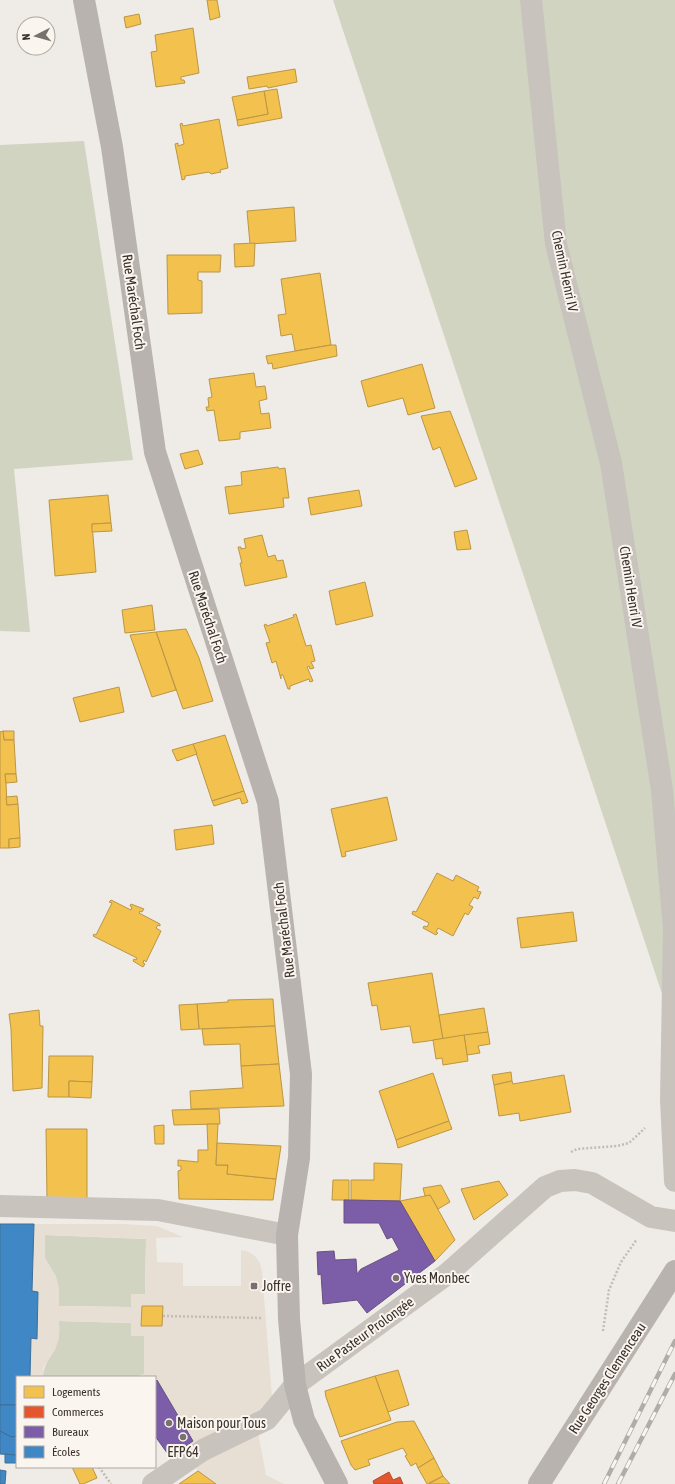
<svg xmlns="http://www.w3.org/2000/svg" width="675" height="1484" font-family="'Asap Condensed',sans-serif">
  <rect width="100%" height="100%" fill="#efebe6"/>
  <g fill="#d0d4c1">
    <path d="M333,0H675V1033Z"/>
    <path d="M84,141L133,460L14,469L30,632L0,631V145Z"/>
    <path d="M45,1235L146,1239L145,1294L131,1307L59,1306V1288L45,1258Z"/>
    <path d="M59,1321L131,1323L144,1336V1374L134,1377H121L119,1376L43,1377C43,1364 54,1353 58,1340C60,1334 59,1327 59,1321Z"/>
  </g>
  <path fill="#e8dfd4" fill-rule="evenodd" d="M34,1224H123L157,1226L183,1237L156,1238L157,1262L183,1263V1286H241V1250L249,1252L255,1256L260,1263L262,1272L272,1397L256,1421L266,1475L284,1484H216L198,1471L183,1449L193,1440L157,1381L155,1382V1377H134L144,1374V1336H131V1323L59,1321V1338L55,1350L43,1368V1377H30L31,1338L36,1339L38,1292L32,1291ZM45,1235L146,1239L145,1294H131V1307L59,1306V1288L56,1276L45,1258ZM142,1306H162V1326H142Z"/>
  <g fill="#f2c14e" stroke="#bb9644">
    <path d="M207,0H217L220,17L210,20Z"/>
    <path d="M139,14L141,24L126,28L124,17Z"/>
    <path d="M193,28L199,73L181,77V80H184L185,83L156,87L151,52L157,51L155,35Z"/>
    <path d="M295,69L297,82L268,88L267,86L249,89L247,77Z"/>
    <path d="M277,89L282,118L238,126L237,120L268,114L264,91Z"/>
    <path d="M264,91L268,114L237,120L232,97Z"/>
    <path d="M219,119L228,168L220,170L221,172L211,174L209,172L185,176V179L182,180L175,144L178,143V146L184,144L180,124L182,123L183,126Z"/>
    <path d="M294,207L296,241L250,244L247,211Z"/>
    <path d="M255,243L254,266L235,267L234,244Z"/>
    <path d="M167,255H221L220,272H198V280L202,281V313L168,314Z"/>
    <path d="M320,273L331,345L295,351L292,334L281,336L278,315L286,314L281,279Z"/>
    <path d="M331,345H336L337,356L273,369L272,363L268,364L266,356Z"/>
    <path d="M422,364L435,408L408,415L403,398L368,407L361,381Z"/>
    <path d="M254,373L256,387L265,386L267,399L259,401L261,414L269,413L271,428L240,432V439L219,441L214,410L207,411L206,407H209L208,398L212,397L209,379Z"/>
    <path d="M450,411L477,479L455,487L440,447L433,450L421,416Z"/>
    <path d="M198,450L203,464L185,469L180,454Z"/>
    <path d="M278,467L279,469L285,468L289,498H283L284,507L229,514L225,487L242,485L241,472Z"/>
    <path d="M359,490L362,506L311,515L308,498Z"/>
    <path d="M108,495L111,523L92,524L96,572L55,576L49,500Z"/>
    <path d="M111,523L112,531L92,532V524Z"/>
    <path d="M467,530L471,549L457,550L454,532Z"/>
    <path d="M262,535L268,557L275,555L277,561L283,560L287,577L245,586L240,563H242L238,547H241V549L246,548L244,539Z"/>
    <path d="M365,582L373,616L336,625L329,591Z"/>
    <path d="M152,605L155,630L125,633L122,610Z"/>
    <path d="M296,614L306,646L311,645L315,661L311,662L314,668L310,669L309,666L307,667L313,681L310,682L309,679L290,686V689H288L283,675H281V679L276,661L272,663L266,643L270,642L264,625L266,624L267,626L294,617L293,615Z"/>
    <path d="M186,629L199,658L213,701L183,709L156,632Z"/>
    <path d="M156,632L176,690L152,697L130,635Z"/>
    <path d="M119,687L124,712L80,722L73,698Z"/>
    <path d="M3,731H14V740H4Z"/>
    <path d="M3,731L4,740H14L16,774H5L6,783L7,805L18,804L20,838L9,839V848H0V732Z"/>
    <path d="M225,735L244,791L212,801L193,744Z"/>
    <path d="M193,744L197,754L177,761L172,750Z"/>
    <path d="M5,774H16L17,782L6,783Z"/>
    <path d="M244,791L248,802L242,804L240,798L214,806L212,801Z"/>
    <path d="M17,796L18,804L7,805L6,797Z"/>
    <path d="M387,797L397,840L345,852L346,856L342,857L331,809Z"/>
    <path d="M212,825L214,844L176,850L174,830Z"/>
    <path d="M20,838V847L9,848V839Z"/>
    <path d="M437,873L453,881L456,875L479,887L477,891L481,892L478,899L474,897L469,905L473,907L468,915L465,913L453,936L438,928L436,932L438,933L436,935L423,928L424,926L427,927L429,923L412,914L413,911L416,912Z"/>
    <path d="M111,900L131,910L132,907L130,906L131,904L144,909L142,912L140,911L139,913L160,924V926L158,925L156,928L161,931L146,962L144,960L143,963L145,964L143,967L133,961L134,959L136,960L137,958L93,936L94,934L96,935L112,903L109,902Z"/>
    <path d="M573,912L577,941L521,948L517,918Z"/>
    <path d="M432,973L443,1039L413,1043L410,1026L381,1030L377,1005L372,1006L368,983Z"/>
    <path d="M273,999L275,1026L199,1029L197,1004L228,1002V1000Z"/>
    <path d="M197,1004L199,1029L181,1030L179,1005Z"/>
    <path d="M484,1008L488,1032L443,1039L439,1015Z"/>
    <path d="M39,1010L40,1026H43L42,1088L13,1091L11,1029L9,1014Z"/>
    <path d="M275,1026L279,1064L241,1066L240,1044L204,1045L202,1029Z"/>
    <path d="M488,1032L490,1044L478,1046L480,1053L467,1055L464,1035Z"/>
    <path d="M464,1035L468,1061L443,1065L442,1058L436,1059L433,1040Z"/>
    <path d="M49,1056H93L92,1082L69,1081V1097H48Z"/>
    <path d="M279,1064L284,1106L191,1109L190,1091L243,1088L241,1066Z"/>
    <path d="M511,1072L512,1081L494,1085L492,1075Z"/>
    <path d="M433,1073L449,1121L396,1140L379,1091Z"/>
    <path d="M564,1075L571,1112L520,1121L519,1113L499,1116L494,1085L512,1081L513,1084Z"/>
    <path d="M69,1081L92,1082L91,1098L69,1097Z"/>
    <path d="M219,1109L220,1124L174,1125L172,1110Z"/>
    <path d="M449,1121L452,1129L398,1148L396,1140Z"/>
    <path d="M207,1124H218L216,1165H228L227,1174L276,1179L273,1200L179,1199L178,1171L181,1170V1166H178V1160L198,1162V1150H208Z"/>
    <path d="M164,1125V1144H155L154,1126Z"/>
    <path d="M46,1129H87V1198H47Z"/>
    <path d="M217,1143L281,1146L276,1179L227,1174L228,1165H216Z"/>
    <path d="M374,1163L402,1164L400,1201L351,1200V1180H374Z"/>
    <path d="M333,1180H349V1200H332Z"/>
    <path d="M499,1181L508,1195L474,1220L461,1189Z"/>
    <path d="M441,1185L450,1202L438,1209L430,1195L425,1196L423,1188Z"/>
    <path d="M430,1195L455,1240L435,1261L400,1201Z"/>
    <path d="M142,1306H163L162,1326H141Z"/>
    <path d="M398,1370L409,1405L388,1412L375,1376Z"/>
    <path d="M375,1376L391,1420L340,1437L326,1397L325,1391Z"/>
    <path d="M414,1421L434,1458L418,1468L416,1463L411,1466L405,1456L407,1455L403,1448L368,1460L370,1465L355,1470L351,1465L341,1441L397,1422Z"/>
    <path d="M434,1458L443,1476L427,1484L418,1468Z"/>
    <path d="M72,1467H92L97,1478L83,1484H80Z"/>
    <path d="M198,1471L216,1484H179Z"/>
    <path d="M443,1476L450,1484H429Z"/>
  </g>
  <path fill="#e4572e" stroke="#b14b2d" d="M389,1472L393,1480L400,1477L403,1484H374L373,1481Z"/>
  <g fill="#7b5ea7" stroke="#685082">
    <path d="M344,1200L400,1201L435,1261L367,1313L357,1300L323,1304L321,1274L318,1275L317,1252L334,1251L335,1260L356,1259L357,1274L361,1269L399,1250L392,1237L387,1239L379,1223H344Z"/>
    <path d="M157,1380L193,1441L170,1457L155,1436V1382Z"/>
  </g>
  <g fill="#3f88c5" stroke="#3e6e97">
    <path d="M0,1224H34L32,1291L38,1292L37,1339L31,1338L30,1377H17V1405H0Z"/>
    <path d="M0,1405H17V1436L11,1437L0,1431Z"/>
    <path d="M0,1431L11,1437L17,1436V1455L0,1454Z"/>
    <path d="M5,1454L16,1455V1463H5Z"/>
    <path d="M0,1470L6,1471L5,1484H0Z"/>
  </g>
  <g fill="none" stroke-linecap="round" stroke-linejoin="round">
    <g stroke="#c1bcb7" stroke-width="2.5" stroke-dasharray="2 2" stroke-linecap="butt">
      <path d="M571,1152L577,1149L617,1146L629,1143L645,1128"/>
      <path d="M163,1316L262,1318"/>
      <path d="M603,1331L609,1290L621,1262L637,1239"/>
      <path d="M99,1467L111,1484"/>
    </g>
    <g stroke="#c9c3be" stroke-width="22">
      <path d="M531,0L556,244L611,463L662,790L674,929L671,1100L675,1181"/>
      <path d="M0,1206L158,1210L287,1235"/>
      <path d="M153,1484L203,1450L267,1419L295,1385L447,1274L545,1187L560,1181L575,1180L592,1183L651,1217L675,1221"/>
    </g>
    <g stroke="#b9b3af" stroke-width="22">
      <path d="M84,0L112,147L155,452L268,802L301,1074L299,1158L287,1235L289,1319L295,1385L304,1420L337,1484"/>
      <path d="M539,1484L675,1271"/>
    </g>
    <defs>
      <g id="rail">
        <path d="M604,1484L675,1341"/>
        <path d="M618,1484L675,1374"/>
      </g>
    </defs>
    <use href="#rail" stroke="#b1aca8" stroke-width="4.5"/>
    <use href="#rail" stroke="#faf5ef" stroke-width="3" stroke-dasharray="9" stroke-linecap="butt"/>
  </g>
  <g fill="#79716d" stroke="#faf5ef" stroke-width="1.5">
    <circle cx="396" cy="1278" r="4"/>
    <rect x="250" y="1282" width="8" height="8" rx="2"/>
    <circle cx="169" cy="1423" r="4"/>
    <circle cx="183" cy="1437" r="4"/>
  </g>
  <g text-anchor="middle" stroke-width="4" stroke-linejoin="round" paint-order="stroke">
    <g font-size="14" fill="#3a302c" stroke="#faf5ef">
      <text transform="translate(565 271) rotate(78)" y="5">Chemin Henri IV</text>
      <text transform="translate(134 302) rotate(82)" y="5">Rue Maréchal Foch</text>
      <text transform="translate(631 587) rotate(81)" y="5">Chemin Henri IV</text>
      <text transform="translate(208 617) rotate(72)" y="5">Rue Maréchal Foch</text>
      <text transform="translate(284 930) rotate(-97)" y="5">Rue Maréchal Foch</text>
      <text transform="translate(365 1334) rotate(-36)" y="5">Rue Pasteur Prolongée</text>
      <text transform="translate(607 1378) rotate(-57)" y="5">Rue Georges Clemenceau</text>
    </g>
    <g font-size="14" fill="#3a302c" stroke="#faf5ef" text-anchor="start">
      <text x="404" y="1283">Yves Monbec</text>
      <text x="262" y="1291">Joffre</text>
      <text x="177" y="1428">Maison pour Tous</text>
      <text x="183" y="1457" text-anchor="middle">EFP64</text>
    </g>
  </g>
  <rect x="16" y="1376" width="140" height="92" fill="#faf5ef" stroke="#ada6a1"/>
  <rect x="24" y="1386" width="20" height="12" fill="#f2c14e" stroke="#ada6a1"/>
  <text x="52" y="1396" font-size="12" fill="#3a302c">Logements</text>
  <rect x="24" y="1406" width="20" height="12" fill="#e4572e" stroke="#ada6a1"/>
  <text x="52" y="1416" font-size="12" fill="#3a302c">Commerces</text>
  <rect x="24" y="1426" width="20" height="12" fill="#7b5ea7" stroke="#ada6a1"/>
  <text x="52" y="1436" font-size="12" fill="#3a302c">Bureaux</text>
  <rect x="24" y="1446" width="20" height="12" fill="#3f88c5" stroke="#ada6a1"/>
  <text x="52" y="1456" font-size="12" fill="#3a302c">Écoles</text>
  <g transform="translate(36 36) rotate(264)"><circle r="19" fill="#faf5ef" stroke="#ada6a1"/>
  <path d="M0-3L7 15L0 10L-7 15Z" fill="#79716d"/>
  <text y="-6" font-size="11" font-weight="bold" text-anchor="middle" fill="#3a302c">N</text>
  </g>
</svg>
